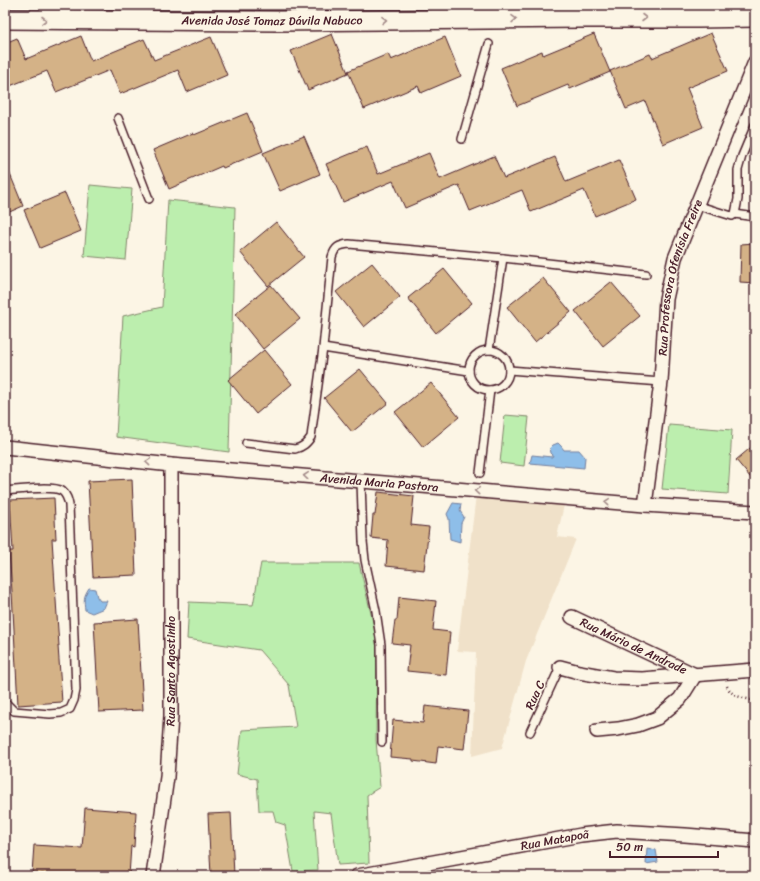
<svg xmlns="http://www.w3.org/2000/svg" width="760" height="881" font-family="Sriracha,sans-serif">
  <rect width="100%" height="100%" fill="#fcf5e5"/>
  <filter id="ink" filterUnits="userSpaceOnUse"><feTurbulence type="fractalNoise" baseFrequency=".025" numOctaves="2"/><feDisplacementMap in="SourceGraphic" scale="8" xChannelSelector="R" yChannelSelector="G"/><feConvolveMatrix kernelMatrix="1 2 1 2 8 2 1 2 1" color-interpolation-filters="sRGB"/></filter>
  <g filter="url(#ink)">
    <path fill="#f0e1c9" d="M476,495L564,505L557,537L576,539L526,661L502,748L472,756L476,652L457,651Z"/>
    <g fill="#bceeae" stroke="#83866c">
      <path d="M90,185L132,189L126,260L84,256Z"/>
      <path d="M168,200L235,207L229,452L116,437L123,316L162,307Z"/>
      <path d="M505,415L529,417L524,466L500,463Z"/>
      <path d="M669,425L732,430L728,494L662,489Z"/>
      <path d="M261,563H359L377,639L376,740L380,787L367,795L369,863L338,865L331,813L314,811L318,870L293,871L285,825L276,822L273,811H259L257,779L237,774L242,730L296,727L289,685L259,650L187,639L189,602L253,605Z"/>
    </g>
    <g fill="#8ebee9" stroke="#737e9d">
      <path d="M558,443L561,446L564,450H579L585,457L584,468L530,463L532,455L552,457L553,455L551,453L550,448L553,445Z"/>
      <path d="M453,503L461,504L460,511L464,517L461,523L460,542L450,539L449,519L447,514Z"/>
      <path d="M89,588L95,589L97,597L100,601H107L104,608L92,613L85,610C84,600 83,597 89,588Z"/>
      <path d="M647,848L656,850L658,862L646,864Z"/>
    </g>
    <g fill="#d4b287" stroke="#4a1f2b">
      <path d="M711,33L728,71L687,88L703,127L663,144L645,101L626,109L610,71L650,54L652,58Z"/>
      <path d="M332,34L348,73L308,90L291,51Z"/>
      <path d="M594,34L610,72L570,89L568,85L517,106L501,68L542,51L543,55Z"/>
      <path d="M81,36L91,61L144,39L154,60L211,37L227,75L187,92L178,70L120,94L110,70L56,92L47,71L5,88V43L17,38L26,59Z"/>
      <path d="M445,37L461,76L421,93L418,86L364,109L348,71L388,54L391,60Z"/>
      <path d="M247,113L263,151L223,168L222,166L169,189L153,150L193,133L194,135Z"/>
      <path d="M304,136L320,174L280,191L263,153Z"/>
      <path d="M367,147L378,174L429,153L440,179L494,156L504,178L555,157L566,182L619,160L636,199L595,216L584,190L531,212L522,190L470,211L459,185L405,208L393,181L343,202L326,164Z"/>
      <path d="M5,162L23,206L5,214Z"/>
      <path d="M65,193L81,231L40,248L24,210Z"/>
      <path d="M276,222L304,257L268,286L240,252Z"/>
      <path d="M755,243V283L740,282L741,244Z"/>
      <path d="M372,263L400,297L364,327L336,292Z"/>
      <path d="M444,269L472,303L436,333L408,298Z"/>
      <path d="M543,278L571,312L535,342L507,307Z"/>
      <path d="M611,282L640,316L603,346L575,311Z"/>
      <path d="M271,285L300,319L263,349L235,314Z"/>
      <path d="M264,350L292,384L256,414L228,380Z"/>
      <path d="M360,369L388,403L352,432L324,398Z"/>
      <path d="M431,383L459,417L423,447L395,412Z"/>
      <path d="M755,444V483L736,460Z"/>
      <path d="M132,479L136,575L93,577L88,481Z"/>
      <path d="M378,492L414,496L411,525L429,527L424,570L386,566L388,540L371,538L373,515H375Z"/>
      <path d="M54,498L56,539H52L59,646H58L62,702L18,705L12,592L9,551H13L10,500Z"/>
      <path d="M399,597L436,601L433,630L450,632L446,675L407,671L410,645L392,643L395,620H397Z"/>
      <path d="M138,619L143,710L99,712L94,622Z"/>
      <path d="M425,706L468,711L464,749L438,746L436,764L413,761V759L390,757L393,720L423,723Z"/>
      <path d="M85,808L136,812L134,847L131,846L129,876H73L32,873L34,845L82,848Z"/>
      <path d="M231,813L234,875L211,876L208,814Z"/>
    </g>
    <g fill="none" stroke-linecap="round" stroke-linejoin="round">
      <defs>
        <g id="service">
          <path d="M118,118L149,199"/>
          <path d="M462,139L489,44"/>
          <path d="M696,205L732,216L735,214L738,199V170L742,156L755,125"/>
          <path d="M735,214L755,217"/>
          <path d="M323,348L469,371"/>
          <path d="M489,350L503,258"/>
          <circle cx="489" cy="370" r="20"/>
          <path d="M509,370L661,382"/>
          <path d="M246,443L295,449C303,447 306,444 311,437L323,348L332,257C335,247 339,245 349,244L503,258L646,274"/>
          <path d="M480,473L490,390"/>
          <path d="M361,481L363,541L365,560L376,611L381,645L382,742"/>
          <path d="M5,491C17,490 53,485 62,491C67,495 68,500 69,505L76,690L74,700L70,709L61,713L50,714L14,711L5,702"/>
          <path d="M530,732L560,667"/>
        </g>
        <g id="minor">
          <path id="s1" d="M5,447L171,465L645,505L755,512"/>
          <path id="s2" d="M645,505L661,382L666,299L675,258L755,62"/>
          <path id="s3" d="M572,617L693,674"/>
          <path d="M560,667L579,672L613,678L642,679L755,670"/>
          <path d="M597,731L618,729L638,725L657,718L680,699L695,675"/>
          <path id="s4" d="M153,876L167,777L171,716V465"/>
          <path id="s5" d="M357,876L581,835L617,831L685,835L755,841"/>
        </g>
        <g id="secondary">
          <path id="s6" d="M5,19L277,21L581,18H699L755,17"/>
        </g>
      </defs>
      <use href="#service" stroke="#4a1f2b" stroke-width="10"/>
      <use href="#minor" stroke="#4a1f2b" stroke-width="16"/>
      <use href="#secondary" stroke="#4a1f2b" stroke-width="22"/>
      <path stroke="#4a1f2b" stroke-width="2.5" stroke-dasharray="1 3" stroke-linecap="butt" d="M727,686C731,697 745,698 755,701"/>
      <use href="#service" stroke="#fcf5e5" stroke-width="7"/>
      <use href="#minor" stroke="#fcf5e5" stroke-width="13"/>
      <use href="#secondary" stroke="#fcf5e5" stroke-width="19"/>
    </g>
    <defs><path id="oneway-chevron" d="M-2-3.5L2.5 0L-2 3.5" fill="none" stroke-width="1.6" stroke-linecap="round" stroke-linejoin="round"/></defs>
    <g stroke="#a38a88">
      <use href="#oneway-chevron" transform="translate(644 18)"/>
      <use href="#oneway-chevron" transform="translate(514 19) rotate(-1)"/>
      <use href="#oneway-chevron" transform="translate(44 20)"/>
      <use href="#oneway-chevron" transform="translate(384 20) rotate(-1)"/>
      <use href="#oneway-chevron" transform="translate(148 462) rotate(-174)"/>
      <use href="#oneway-chevron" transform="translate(306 476) rotate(-175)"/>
      <use href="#oneway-chevron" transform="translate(477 491) rotate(-175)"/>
      <use href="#oneway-chevron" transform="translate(607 502) rotate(-175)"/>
    </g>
  </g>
  <g text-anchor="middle" stroke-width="3" stroke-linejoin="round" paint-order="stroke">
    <g font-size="12" fill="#4a1f2b" stroke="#fcf5e5">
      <text dy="4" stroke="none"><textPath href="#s6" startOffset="267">Avenida José Tomaz Dávila Nabuco</textPath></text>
      <text dy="4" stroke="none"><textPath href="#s2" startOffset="231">Rua Professora Ofenísia Freire</textPath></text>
      <text dy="4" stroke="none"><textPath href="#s1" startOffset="376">Avenida Maria Pastora</textPath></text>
      <text dy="4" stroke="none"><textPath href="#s3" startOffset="68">Rua Mário de Andrade</textPath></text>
      <text dy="4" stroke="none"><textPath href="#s4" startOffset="206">Rua Santo Agostinho</textPath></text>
      <text transform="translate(535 695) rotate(-65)" y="4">Rua C</text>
      <text dy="4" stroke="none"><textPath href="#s5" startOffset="201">Rua Matapoã</textPath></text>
    </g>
  </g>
  <rect width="760" height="881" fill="none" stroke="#fcf5e5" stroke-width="20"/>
  <rect x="10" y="10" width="740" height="861" fill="none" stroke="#4a1f2b" stroke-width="1.5" filter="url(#ink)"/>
  <path d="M610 851v6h108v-6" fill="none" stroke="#4a1f2b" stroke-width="2"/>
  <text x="616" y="851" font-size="12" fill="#4a1f2b" stroke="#fcf5e5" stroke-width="3" paint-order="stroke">50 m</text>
</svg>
